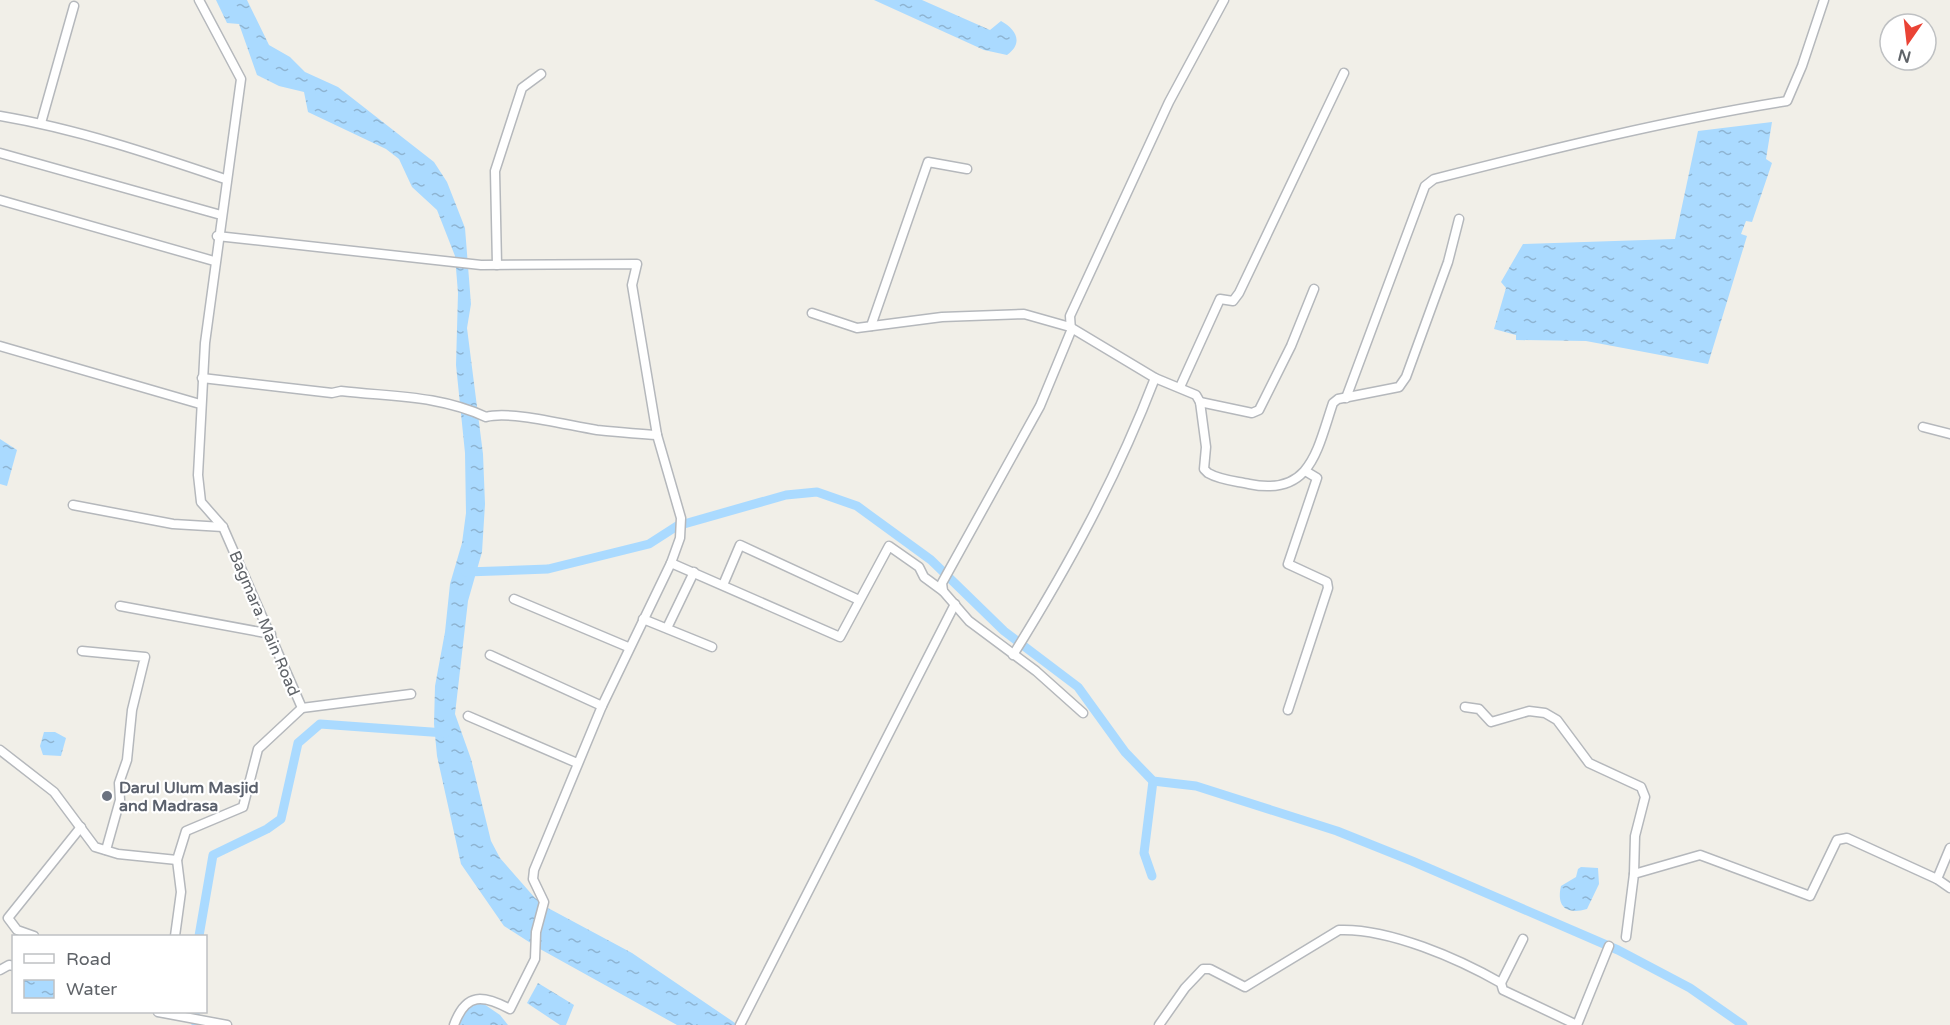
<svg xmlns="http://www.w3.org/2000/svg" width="1950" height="1025" font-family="'Varela Round',sans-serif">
  <defs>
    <pattern id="water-ripples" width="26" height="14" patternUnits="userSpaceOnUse" patternTransform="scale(1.5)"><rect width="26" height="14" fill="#aadaff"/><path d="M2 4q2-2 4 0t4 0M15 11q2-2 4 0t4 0" fill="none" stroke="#8eb4d2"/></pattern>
  </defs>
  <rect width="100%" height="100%" fill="#f1efe8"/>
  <g fill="url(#water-ripples)">
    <path d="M216,0H247L269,45L290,57L305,72L338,87L434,162L447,182L465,228L471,304L467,328L483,454L485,504L482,552L468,601L455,714L471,759L491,841L500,858L535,898L548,908L632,953L738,1025H677L540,949L504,926L461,864L437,756L434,724L435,686L445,632L450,584L462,543L466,513L465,453L456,365L458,293L455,256L437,210L412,187L399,159L386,149L308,112L304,92L279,86L257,75L239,24L227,23Z"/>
    <path d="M874,0H922L990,30L1001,21C1016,29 1024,43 1007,55L984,50Z"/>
    <path d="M1772,122L1766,159L1772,163L1752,222L1746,221L1741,234L1747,236L1708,364L1586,341L1516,340V335L1494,329L1506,288L1501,282L1523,244L1675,239L1698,131Z"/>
    <path d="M0,439L17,450L7,486L0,484Z"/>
    <path d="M44,732H55L66,738L61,756L43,755L40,746Z"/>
    <path d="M1581,867L1598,868L1599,884L1587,909C1567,915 1556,907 1561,886L1576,877L1578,869Z"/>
    <path d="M538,983L574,1005L566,1025H560L527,1003Z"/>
    <path d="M481,1002L500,1015L508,1025H457L466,1007Z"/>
  </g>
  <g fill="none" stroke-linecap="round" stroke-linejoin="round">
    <g stroke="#aadaff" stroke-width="9">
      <path d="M466,572L548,569L649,544L677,526L786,495L817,492L857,506L931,560L1004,631L1078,687L1125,752L1153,781L1196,786L1337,831L1412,861L1618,950L1690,988L1743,1025"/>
      <path d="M1152,876L1144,853L1153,781"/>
      <path d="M199,936L213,855L267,829L281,819L298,743L320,724L445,733"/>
      <path d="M195,1012L196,1025"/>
    </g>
    <defs>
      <g id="minor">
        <path d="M0,116C77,129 151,154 225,179"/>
        <path d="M41,123L74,6"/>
        <path d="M0,153L221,215"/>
        <path d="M0,200L214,261"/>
        <path d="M217,236L481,265L637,264L632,285L657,435L681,518L680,538L671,563L602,706L534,870L533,879L544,902L536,932L535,959L510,1009C483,995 466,992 454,1025"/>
        <path d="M497,265L495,171L522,88L541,74"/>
        <path d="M812,313L857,328L942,317L1024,314L1070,327L1155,378C1117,477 1069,565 1013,655"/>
        <path d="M871,326L928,162L967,169"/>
        <path d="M0,346L200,404"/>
        <path d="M202,378L332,393L341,391C393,397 438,395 486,417C510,410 570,426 597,430C617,432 637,434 657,435"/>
        <path d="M1155,378L1196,395L1200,402L1206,447L1204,469L1208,473C1220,480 1235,481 1249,484C1311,497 1317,450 1333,403L1338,399L1399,387L1406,377L1448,262L1459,219"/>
        <path d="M1180,387L1220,299L1233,301L1239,293L1344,73"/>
        <path d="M1346,398L1425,186L1434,179C1551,149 1668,120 1787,101L1802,66L1824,0"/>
        <path d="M1200,402L1252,413L1259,410L1291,346L1314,289"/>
        <path d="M1923,427L1950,434"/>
        <path d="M73,505L173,524L223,527"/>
        <path d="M671,563L840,637L889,546L919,567L924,577L943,591"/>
        <path d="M723,585L740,545L859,600"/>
        <path d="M514,599L628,647"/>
        <path d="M120,606L271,634"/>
        <path d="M643,619L712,647"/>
        <path d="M667,628L694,572"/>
        <path d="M82,651L145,657L132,710L127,760L119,783L120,800L106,850"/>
        <path d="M490,655L602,706"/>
        <path d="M1465,707L1479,709L1491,722L1529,711L1545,713L1557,720L1589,763L1641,787L1645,797L1635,836L1634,874"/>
        <path d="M302,708L411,694"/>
        <path d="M1288,710L1328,588L1327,582L1288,564L1317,478L1307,472"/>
        <path d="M1083,713L1036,671L969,621L943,591L942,583L1040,406L1071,331L1070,316L1169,102L1224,0"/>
        <path d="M468,716L577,763"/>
        <path d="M0,750L54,792L95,847L118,854L177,860"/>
        <path d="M1937,879L1950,848"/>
        <path d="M34,936L17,930L8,918L81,827"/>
        <path d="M175,936L181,892L177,860L186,831L243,807L258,749L302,708L223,527L201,502L198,475L205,343L241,79L199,0"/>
        <path d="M1626,937L1634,874L1700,855L1810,896L1837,840L1847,838L1937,879L1950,888"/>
        <path d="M0,970L9,965L14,966"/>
        <path d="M1501,983L1523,939"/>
        <path d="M158,1012L227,1025"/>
        <path d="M740,1025L955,604"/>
        <path d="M1159,1025L1185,988L1203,969H1210L1245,987L1339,930C1389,928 1459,959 1501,983L1503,990L1577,1025"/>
        <path d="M1577,1025L1609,946"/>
      </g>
    </defs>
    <use href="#minor" stroke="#b5b8bc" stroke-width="11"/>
    <use href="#minor" stroke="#fff" stroke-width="8"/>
  </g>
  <circle fill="#6b7280" stroke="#fff" stroke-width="2" cx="107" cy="796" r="6"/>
  <g text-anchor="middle" stroke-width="4.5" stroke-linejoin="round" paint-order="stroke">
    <g font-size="16" fill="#5f6368" stroke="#fff">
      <text transform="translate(265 623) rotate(67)" y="6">Bagmara Main Road</text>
    </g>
    <g font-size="16" font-weight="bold" fill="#5b616d" stroke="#fff" text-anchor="start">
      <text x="119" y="793">Darul Ulum Masjid<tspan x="119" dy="18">and Madrasa</tspan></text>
    </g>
  </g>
  <rect x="12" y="935" width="195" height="78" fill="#ffffff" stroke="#bfc1c3" stroke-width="1.5"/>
  <rect x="24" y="954" width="30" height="9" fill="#ffffff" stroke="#bfc1c3" stroke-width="1.5"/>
  <text x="66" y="965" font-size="18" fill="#5f6368">Road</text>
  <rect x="24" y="980" width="30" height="18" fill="url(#water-ripples)" stroke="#bfc1c3" stroke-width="1.5"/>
  <text x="66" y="995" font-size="18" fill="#5f6368">Water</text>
  <g transform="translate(1908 42) rotate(194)"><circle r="28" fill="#ffffff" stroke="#bfc1c3" stroke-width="1.5"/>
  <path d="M0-4.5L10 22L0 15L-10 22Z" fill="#ea4335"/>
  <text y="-9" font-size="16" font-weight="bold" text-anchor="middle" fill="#5f6368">N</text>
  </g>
</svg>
